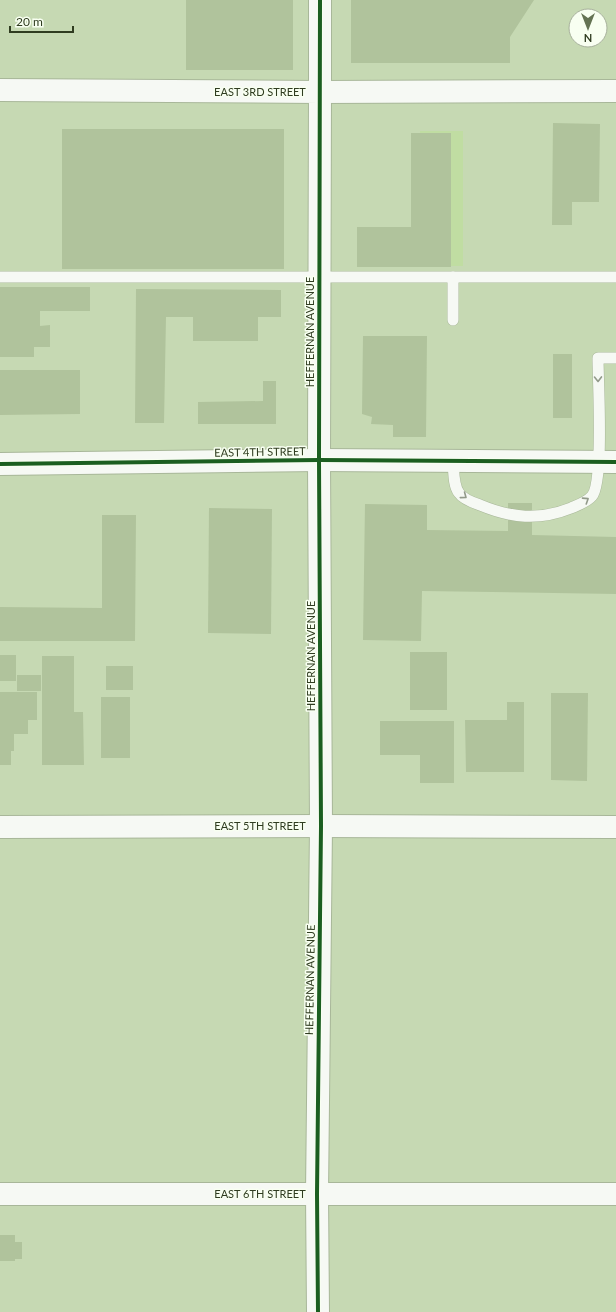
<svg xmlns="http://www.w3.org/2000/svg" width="616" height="1312" font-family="Lato,sans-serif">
  <rect width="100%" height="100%" fill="#c6d9b3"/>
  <path fill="#c0dda2" d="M420,131H463V266H369L421,230Z"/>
  <g fill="#b0c39c">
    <rect x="186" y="0" width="107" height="70"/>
    <path d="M351,0H534L510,37V63H351Z"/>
    <path d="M553,123L600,124L599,202H572V225H552Z"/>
    <rect x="62" y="129" width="222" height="140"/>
    <path d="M411,133H451V267H357V227H411Z"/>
    <path d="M0,287H90V311H40V326L50,325V347H34V357H0Z"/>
    <path d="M136,289L281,290V317H258V341H193V317H166L164,423H135Z"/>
    <path d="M363,336H427L426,437H393V425L371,424L372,417L362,414Z"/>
    <rect x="553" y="354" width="19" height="64"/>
    <path d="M0,370H80V414L0,415Z"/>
    <path d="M263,381H276V424H198V402L263,401Z"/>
    <path d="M508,503H532V535L616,537V594L422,591L421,641L363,640L365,504L427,505V530L508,531Z"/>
    <path d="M209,508L272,509L271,634L208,633Z"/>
    <path d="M102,515H136L135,641H0V607L102,608Z"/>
    <rect x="410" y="652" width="37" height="58"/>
    <rect x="0" y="655" width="16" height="26"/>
    <path d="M42,656H74V712H83L84,765H42Z"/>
    <rect x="106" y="666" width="27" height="24"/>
    <rect x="17" y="675" width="24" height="16"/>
    <path d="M0,692H37V720H28V734H14V751H11V765H0Z"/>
    <path d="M551,693H588L587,781L551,780Z"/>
    <rect x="101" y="697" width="29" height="61"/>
    <path d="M507,702H524V772H466L465,720H507Z"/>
    <path d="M380,721H454V783H420V755H380Z"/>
    <path d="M0,1235H15V1242H22V1259H15V1261H0Z"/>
  </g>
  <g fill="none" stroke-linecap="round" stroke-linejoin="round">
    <defs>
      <g id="service">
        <path d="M0,277H616"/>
        <path d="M453,320V277"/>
        <path d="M453,461C454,471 453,485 459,493C463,499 474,503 480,505C511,518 539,521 571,508C578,505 587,502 592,496C604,482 598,381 598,358H616"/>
      </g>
      <g id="minor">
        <path d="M0,90L320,92L319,460L321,826L317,1194L318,1312"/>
        <path d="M0,464L319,460L616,462"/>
        <path d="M0,827L321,826L616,827"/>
        <path d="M0,1194H616"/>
      </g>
      <path id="tertiary" d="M320,0V92L616,91"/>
    </defs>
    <use href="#service" stroke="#a8b799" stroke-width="12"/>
    <use href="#minor" stroke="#a8b799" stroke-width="24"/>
    <use href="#tertiary" stroke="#a8b799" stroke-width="24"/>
    <use href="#service" stroke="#f6f9f4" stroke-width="11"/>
    <use href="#minor" stroke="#f6f9f4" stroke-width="22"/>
    <use href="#tertiary" stroke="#f6f9f4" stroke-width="22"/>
    <defs>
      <g id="cycleway">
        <path d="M0,464L319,460L616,462"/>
        <path d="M318,1312L317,1194L321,826L319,460L320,0"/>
      </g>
    </defs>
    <use href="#cycleway" stroke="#f8fff1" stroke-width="6"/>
    <use href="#cycleway" stroke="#1b5e20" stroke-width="4"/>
  </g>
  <defs><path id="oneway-chevron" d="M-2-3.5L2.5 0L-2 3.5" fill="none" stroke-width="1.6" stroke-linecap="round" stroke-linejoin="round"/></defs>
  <g stroke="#929a8a">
    <use href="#oneway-chevron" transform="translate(598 379) rotate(89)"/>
    <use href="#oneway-chevron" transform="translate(464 496) rotate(37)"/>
    <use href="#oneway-chevron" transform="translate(586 500) rotate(-33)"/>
  </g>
  <g text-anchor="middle" stroke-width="3" stroke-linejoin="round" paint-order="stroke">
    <g font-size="11" fill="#2f3c20" stroke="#f8fff1">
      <text x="260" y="96">EAST 3RD STREET</text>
      <text transform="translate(310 332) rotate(-90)" y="4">HEFFERNAN AVENUE</text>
      <text transform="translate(260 452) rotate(-1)" y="4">EAST 4TH STREET</text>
      <text transform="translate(311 656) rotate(-90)" y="4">HEFFERNAN AVENUE</text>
      <text x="260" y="830">EAST 5TH STREET</text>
      <text transform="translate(310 980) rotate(-89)" y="4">HEFFERNAN AVENUE</text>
      <text x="260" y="1198">EAST 6TH STREET</text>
    </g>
  </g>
  <g transform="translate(588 28) rotate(180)"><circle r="19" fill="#f8fff1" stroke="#a8b19d"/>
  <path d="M0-3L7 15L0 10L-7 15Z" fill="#647353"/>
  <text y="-6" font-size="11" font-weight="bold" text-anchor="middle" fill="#2f3c20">N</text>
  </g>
  <path d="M10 26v6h63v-6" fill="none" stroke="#2f3c20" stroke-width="2"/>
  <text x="16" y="26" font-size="12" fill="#2f3c20" stroke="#f8fff1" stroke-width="3" paint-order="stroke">20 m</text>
</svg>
